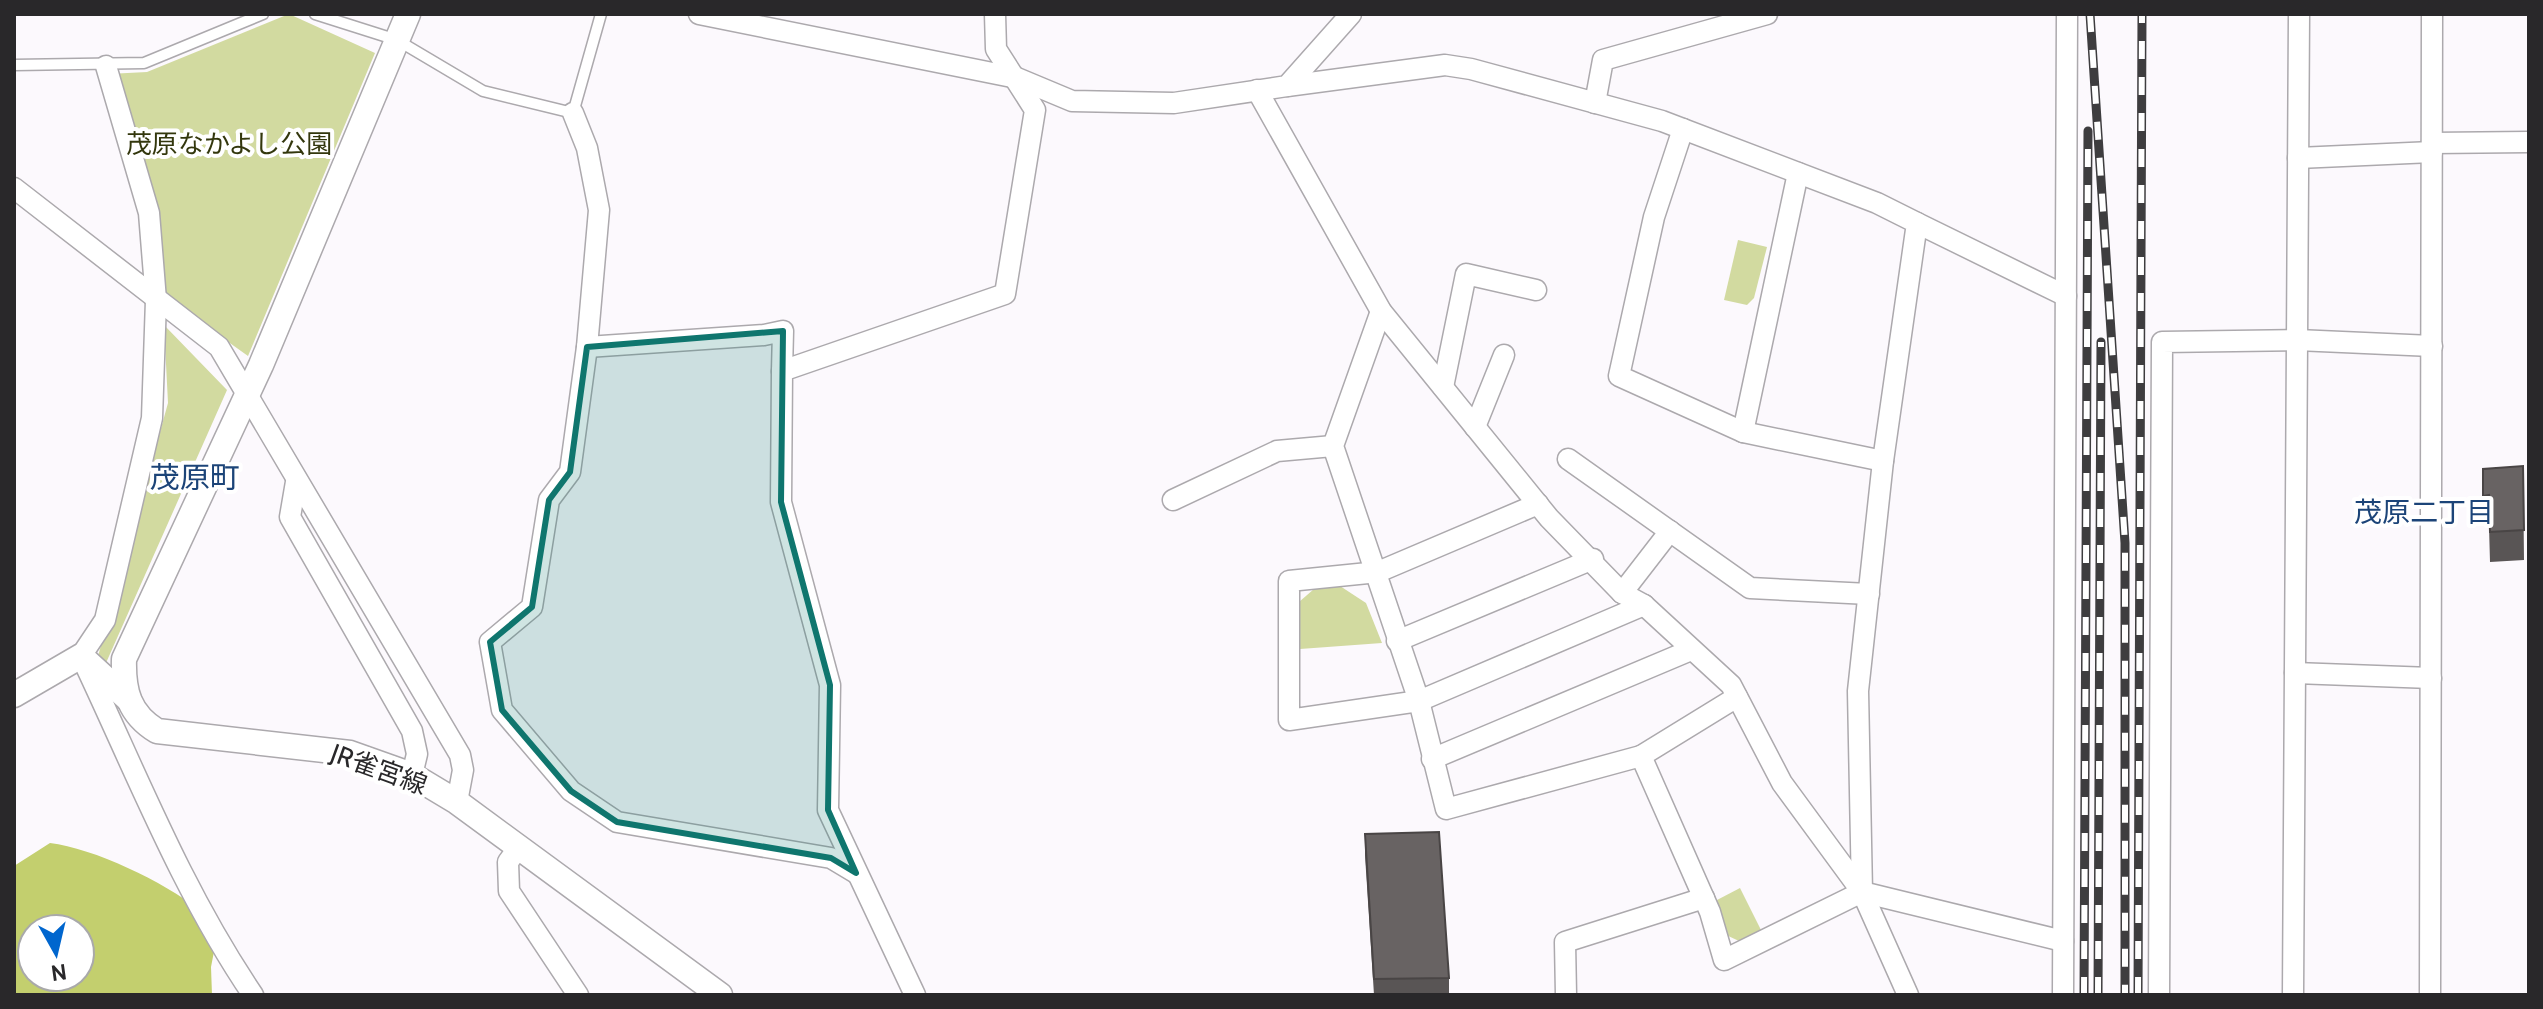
<svg xmlns="http://www.w3.org/2000/svg" width="2543" height="1009" font-family="Cabin,'Noto Sans JP',sans-serif">
  <rect width="100%" height="100%" fill="#fcf9fd"/>
  <g fill="#d2daa0">
    <path d="M289,14L375,53L248,356L164,296L108,74L147,72Z"/>
    <path d="M1738,240L1767,247L1754,298L1747,305L1724,300Z"/>
    <path d="M164,325L227,390L102,672L95,667L168,403Z"/>
    <path d="M1340,586L1366,603L1382,643L1300,649L1299,602L1314,589Z"/>
    <path d="M1740,888L1762,932L1739,941L1724,934L1717,900Z"/>
  </g>
  <path fill="#c3cf6e" fill-rule="evenodd" d="M50,843C93,848 165,882 199,910C207,916 212,927 217,936L211,967L212,995H14V866ZM32,929H80V977H32Z"/>
  <g fill="none" stroke-linecap="round" stroke-linejoin="round">
    <defs>
      <g id="service">
        <path d="M315,14L397,40L483,91L573,113L601,14"/>
        <path d="M14,65L144,63L263,14"/>
      </g>
      <g id="minor">
        <path d="M699,14L1017,78L1072,101L1174,103L1287,86L1351,14"/>
        <path d="M106,66L149,213L156,300L152,418L105,620L81,656C136,772 181,889 253,995"/>
        <path d="M1287,86L1445,65L1471,69L1662,121L1877,203L1917,223L1883,461L1858,691L1862,892"/>
        <path d="M1257,90L1381,311L1549,518L1622,593L1644,605L1731,685L1782,783L1862,892L1908,995"/>
        <path d="M1595,103L1603,60L1767,14"/>
        <path d="M573,113L587,148L599,210L587,347L570,472L549,500L532,607L490,642L502,710L571,791L617,822L831,858L856,873"/>
        <path d="M1683,129L1654,217L1619,376L1743,432L1883,461"/>
        <path d="M2432,143L2529,142"/>
        <path d="M2298,158L2432,152"/>
        <path d="M14,188L219,347L460,755L463,770L457,802"/>
        <path d="M1917,223L2066,296"/>
        <path d="M1381,311L1333,446L1419,701L1446,809L1641,756"/>
        <path d="M587,347L764,335L783,331L782,371"/>
        <path d="M1443,387L1466,274L1536,290"/>
        <path d="M1475,427L1504,355"/>
        <path d="M1743,432L1798,173"/>
        <path d="M1568,459L1750,588L1869,594"/>
        <path d="M296,482L290,517L412,731L417,754L412,775"/>
        <path d="M1173,500L1277,451L1333,446"/>
        <path d="M1538,504L1378,572L1289,581V720L1419,701L1644,605"/>
        <path d="M1622,593L1670,531"/>
        <path d="M1397,641L1593,559"/>
        <path d="M2295,673L2431,678"/>
        <path d="M1737,697L1641,756L1710,912L1724,960L1862,892L2063,941"/>
        <path d="M1432,759L1691,650"/>
        <path d="M519,847L508,862L509,891L578,995"/>
        <path d="M915,995L828,810L830,685L781,502L782,371L1005,294L1035,110L996,49L995,14"/>
        <path d="M1566,995L1565,942L1704,898"/>
        <path d="M2063,995L2067,14"/>
        <path d="M2159,995L2162,342L2297,340L2432,346"/>
        <path d="M2293,995L2299,14"/>
        <path d="M2430,995L2432,14"/>
      </g>
      <g id="tertiary">
        <path d="M408,14L261,365L124,659C123,691 129,714 157,731L350,753L412,775L457,802L720,995"/>
        <path d="M14,695L81,656L129,700"/>
      </g>
    </defs>
    <use href="#service" stroke="#aca9ad" stroke-width="13"/>
    <use href="#minor" stroke="#aca9ad" stroke-width="23"/>
    <use href="#tertiary" stroke="#aca9ad" stroke-width="27"/>
    <use href="#service" stroke="#fff" stroke-width="10"/>
    <use href="#minor" stroke="#fff" stroke-width="20"/>
    <use href="#tertiary" stroke="#fff" stroke-width="24"/>
    <defs>
      <g id="rail">
        <path d="M2090,14L2125,543V995"/>
        <path d="M2084,995L2088,131"/>
        <path d="M2098,995L2101,342"/>
        <path d="M2138,995L2142,14"/>
      </g>
    </defs>
    <use href="#rail" stroke="#3e3d3f" stroke-width="9"/>
    <use href="#rail" stroke="#fff" stroke-width="6" stroke-dasharray="18" stroke-linecap="butt"/>
  </g>
  <g fill="#595555">
    <path d="M2523,466L2524,560L2490,562L2489,526H2483V469Z"/>
    <path d="M1365,834L1449,978V995H1374L1365,855Z"/>
  </g>
  <g fill="#686363" stroke="#494545" stroke-width="2">
    <path d="M2523,466L2524,530L2490,532L2489,495L2483,496V469Z"/>
    <path d="M1439,832L1449,978L1374,979L1365,834Z"/>
  </g>
  <path fill="#0f766e" fill-opacity="0.2" stroke="#0f766e" stroke-width="6" stroke-linejoin="round" d="M783,331L781,502L830,685L828,810L856,873L831,858L617,822L571,791L502,710L490,642L532,607L549,500L570,472L587,347Z"/>
  <g text-anchor="middle" stroke-width="8" stroke-linejoin="round" paint-order="stroke">
    <g font-size="26" fill="#33370d" stroke="#fff">
      <text x="229" y="153">茂原なかよし公園</text>
    </g>
    <g font-size="26" fill="#29282a" stroke="#fff">
      <text transform="translate(379 769) rotate(20)" y="9">JR雀宮線</text>
    </g>
    <g font-size="28" fill="#1c4478" stroke="#fff">
      <text x="2424" y="522">茂原二丁目</text>
    </g>
    <g font-size="30" fill="#1c4478" stroke="#fff">
      <text x="195" y="488">茂原町</text>
    </g>
  </g>
  <rect width="2543" height="1009" fill="none" stroke="#29282a" stroke-width="32"/>
  <g transform="translate(56 953) rotate(172)"><circle r="38" fill="#ffffff" stroke="#a9a9aa" stroke-width="2"/>
  <path d="M0-6L14 30L0 20L-14 30Z" fill="#0066ce"/>
  <text y="-12" font-size="22" font-weight="bold" text-anchor="middle" fill="#29282a">N</text>
  </g>
</svg>
